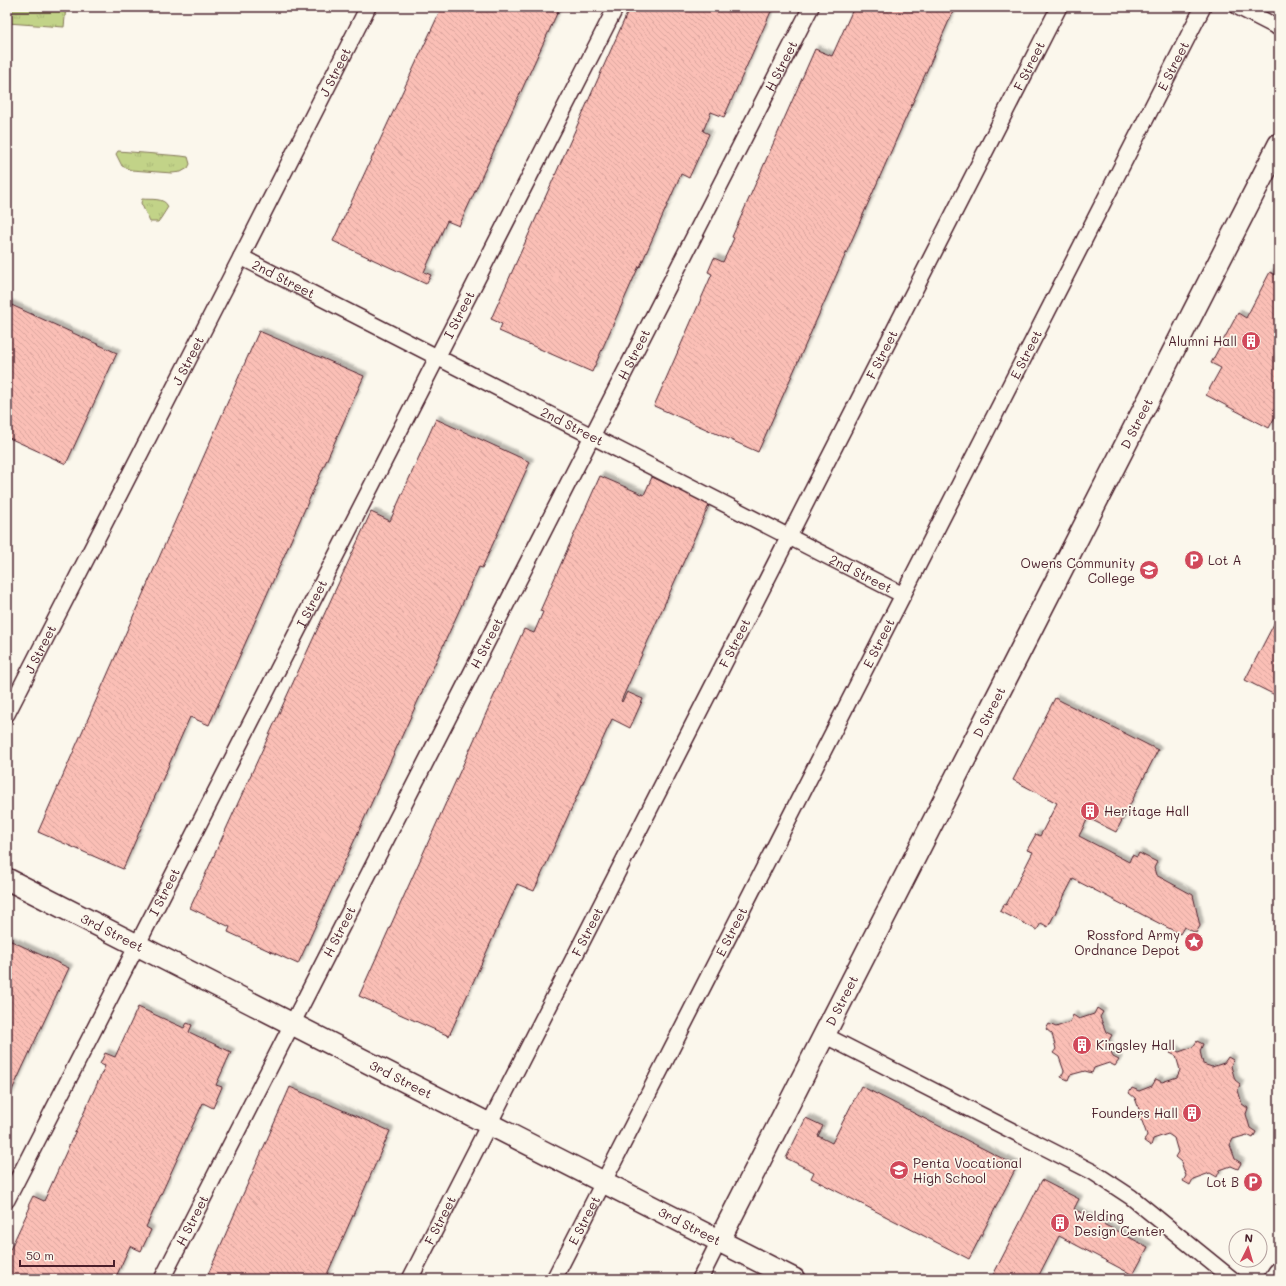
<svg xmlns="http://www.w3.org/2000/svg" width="1286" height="1286" font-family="Mali,sans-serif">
  <defs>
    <pattern id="grass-tufts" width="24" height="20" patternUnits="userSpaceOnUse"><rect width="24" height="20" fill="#c2d388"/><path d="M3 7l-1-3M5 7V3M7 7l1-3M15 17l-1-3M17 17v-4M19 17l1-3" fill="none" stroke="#a8b576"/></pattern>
    <pattern id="building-back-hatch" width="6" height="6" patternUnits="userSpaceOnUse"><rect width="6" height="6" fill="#fbbfb6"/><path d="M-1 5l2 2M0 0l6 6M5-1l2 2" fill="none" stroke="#d9a49d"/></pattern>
    <filter id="shadow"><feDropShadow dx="3.5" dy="-3.5" stdDeviation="1" flood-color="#0004"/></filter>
  </defs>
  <rect width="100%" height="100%" fill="#fbf7ec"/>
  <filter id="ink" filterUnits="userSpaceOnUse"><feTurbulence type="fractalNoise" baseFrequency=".025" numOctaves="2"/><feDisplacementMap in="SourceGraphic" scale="8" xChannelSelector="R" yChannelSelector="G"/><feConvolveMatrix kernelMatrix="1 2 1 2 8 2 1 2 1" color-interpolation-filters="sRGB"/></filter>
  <g filter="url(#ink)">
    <g fill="url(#grass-tufts)" stroke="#86795a">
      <path d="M7,7H66L64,27L7,23Z"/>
      <path d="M118,151L181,156L188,157L190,164L188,168L181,172L172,173L131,170L122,166L116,154Z"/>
      <path d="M142,199C150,200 165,197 168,207L161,218L158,222H150L141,203Z"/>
    </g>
    <g fill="url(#building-back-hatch)" stroke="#4a1f2b" filter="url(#shadow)">
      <path d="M442,7H560L459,226L447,221L424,272L431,275L426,284L333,241Z"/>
      <path d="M630,7H773L724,117L711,112L703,131L709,134L689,178L681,174L640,267L639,266L592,372L499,331L502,324L491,319Z"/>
      <path d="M854,7H955L758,452L654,406L712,274L708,272L714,258L723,262L734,238L732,237L815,49L832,56Z"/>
      <path d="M1270,272L1279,277V409L1269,428L1206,395L1221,368L1211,363L1238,313L1246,318Z"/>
      <path d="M7,303L117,353L66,464L7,437Z"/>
      <path d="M259,331L364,376L209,725L190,717L123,869L38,832Z"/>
      <path d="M436,419L530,462L482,568L479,567L298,964L228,932L230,927L190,908L371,512L390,521Z"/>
      <path d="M600,476L644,495L652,477L710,503L621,701L622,702L627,692L643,699L630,728L612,719L534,891L517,884L449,1036L359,996L524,629L534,633L543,612L540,611Z"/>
      <path d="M1277,618H1279V697L1245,680Z"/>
      <path d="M1055,698L1158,750L1116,832L1088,818L1079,836L1129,862L1132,855L1137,857L1139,853L1157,862L1154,868L1156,875L1193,895L1200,926L1196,933L1184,927L1180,934L1073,879L1048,927L1041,923L1037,930L1000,911L1004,904L1006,905L1033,852L1027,850L1036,834L1040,836L1057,803L1013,780Z"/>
      <path d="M7,939L69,968L7,1101Z"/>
      <path d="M138,1007L184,1028L187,1023L192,1025L189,1032L231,1052L216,1085L222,1087L213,1108L203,1103L146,1227L151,1230L141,1251L130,1246L115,1279H7V1256L30,1207L28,1206L33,1196L44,1201L105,1066L100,1064L105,1053L115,1057Z"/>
      <path d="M1097,1008L1103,1012L1100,1017L1106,1032L1112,1035L1108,1042L1113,1057L1119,1060L1115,1066L1109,1063L1094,1068L1092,1073L1085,1071L1070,1075L1068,1080L1061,1077L1064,1071L1059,1057L1053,1053L1056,1049L1052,1034L1046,1029L1049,1024L1056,1027L1070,1022L1073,1015L1079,1019L1094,1014Z"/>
      <path d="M1197,1041L1203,1044L1200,1051L1203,1064L1212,1067L1224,1063L1228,1057L1233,1060L1231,1066L1235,1080L1240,1084L1238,1090L1242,1104L1248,1108L1246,1114L1250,1128L1256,1132L1253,1138L1247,1135L1233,1139L1230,1145L1235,1159L1241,1163L1238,1169L1231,1166L1220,1170L1217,1177L1210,1173L1193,1179L1190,1185L1183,1181L1186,1176L1181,1162L1175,1157L1178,1152L1174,1138L1168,1134L1153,1139L1151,1146L1144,1141L1147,1135L1142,1121L1136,1117L1140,1112L1135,1098L1129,1093L1132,1088L1139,1091L1152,1086L1156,1079L1162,1082L1177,1077L1180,1070L1176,1056L1170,1053L1172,1048L1179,1052L1193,1047Z"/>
      <path d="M861,1086L1017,1166L969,1259L811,1178L814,1172L786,1158L806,1118L823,1126L818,1136L832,1143Z"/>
      <path d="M290,1087L390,1131L325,1279H206Z"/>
      <path d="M1042,1180L1079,1199L1074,1209L1148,1247L1133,1275L1059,1236L1037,1279H991Z"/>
    </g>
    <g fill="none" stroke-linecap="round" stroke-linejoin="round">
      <defs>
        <g id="street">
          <path d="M1238,7L1279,28"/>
          <path id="s1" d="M241,257L903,595"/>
          <path id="s2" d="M7,714L241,257L368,7"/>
          <path d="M824,1035L1093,1172L1131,1197L1232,1279"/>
          <path id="s3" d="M7,1200L616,7"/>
          <path id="s4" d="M162,1279L811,7"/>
          <path id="s5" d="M410,1279L1059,7"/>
          <path id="s6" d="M554,1279L1203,7"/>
          <path d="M700,1279L719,1241"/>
        </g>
        <g id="secondary">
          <path id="s7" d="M7,879L794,1279"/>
          <path id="s8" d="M719,1241L1279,144"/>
          <path d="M1275,1279L1279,1273"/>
        </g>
      </defs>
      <use href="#street" stroke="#4a1f2b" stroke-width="18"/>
      <use href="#secondary" stroke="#4a1f2b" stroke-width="24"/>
      <use href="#street" stroke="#fbf7ec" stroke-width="15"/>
      <use href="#secondary" stroke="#fbf7ec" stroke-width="21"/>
    </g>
  </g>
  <defs>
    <symbol id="building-disc" viewBox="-11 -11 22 22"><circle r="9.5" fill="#d1495b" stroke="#fbf7ec"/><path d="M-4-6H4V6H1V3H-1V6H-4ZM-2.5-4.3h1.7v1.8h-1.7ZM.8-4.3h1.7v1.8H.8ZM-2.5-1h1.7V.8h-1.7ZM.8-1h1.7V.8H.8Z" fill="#fff"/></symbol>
    <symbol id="parking-disc" viewBox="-11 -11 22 22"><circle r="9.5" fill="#d1495b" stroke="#fbf7ec"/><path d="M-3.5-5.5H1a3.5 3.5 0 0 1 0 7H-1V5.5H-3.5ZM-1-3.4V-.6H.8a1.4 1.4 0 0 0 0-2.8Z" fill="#fff"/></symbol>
    <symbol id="university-disc" viewBox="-11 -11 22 22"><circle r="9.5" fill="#d1495b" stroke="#fbf7ec"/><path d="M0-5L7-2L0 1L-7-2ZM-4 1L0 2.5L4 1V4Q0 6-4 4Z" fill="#fff"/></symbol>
    <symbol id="sight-disc" viewBox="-11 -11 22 22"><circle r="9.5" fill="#d1495b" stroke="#fbf7ec"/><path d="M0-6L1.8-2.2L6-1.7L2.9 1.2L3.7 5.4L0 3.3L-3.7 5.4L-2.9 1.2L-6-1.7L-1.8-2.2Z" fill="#fff"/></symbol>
    <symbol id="school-disc" viewBox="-11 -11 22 22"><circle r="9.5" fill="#d1495b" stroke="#fbf7ec"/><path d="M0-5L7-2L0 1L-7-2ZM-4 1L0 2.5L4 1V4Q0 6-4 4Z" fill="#fff"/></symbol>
  </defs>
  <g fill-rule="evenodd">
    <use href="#building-disc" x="1240" y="330" width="22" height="22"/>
    <use href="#parking-disc" x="1183" y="549" width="22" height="22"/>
    <use href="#university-disc" x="1138" y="559" width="22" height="22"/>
    <use href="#building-disc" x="1079" y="800" width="22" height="22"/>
    <use href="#sight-disc" x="1183" y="931" width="22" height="22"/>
    <use href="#building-disc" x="1071" y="1034" width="22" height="22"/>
    <use href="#building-disc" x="1181" y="1102" width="22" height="22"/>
    <use href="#school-disc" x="888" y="1159" width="22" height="22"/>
    <use href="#parking-disc" x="1242" y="1171" width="22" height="22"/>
    <use href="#building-disc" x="1049" y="1212" width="22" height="22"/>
  </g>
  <g text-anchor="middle" stroke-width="3.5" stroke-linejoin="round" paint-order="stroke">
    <g font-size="13" fill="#4a1f2b" stroke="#fbf7ec">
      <text dy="5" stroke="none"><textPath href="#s4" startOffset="1362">H Street</textPath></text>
      <text dy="5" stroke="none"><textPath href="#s5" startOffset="1362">F Street</textPath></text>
      <text dy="5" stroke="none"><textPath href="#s6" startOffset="1362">E Street</textPath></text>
      <text dy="5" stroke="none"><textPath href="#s2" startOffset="721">J Street</textPath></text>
      <text dy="5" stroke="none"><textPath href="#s1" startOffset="48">2nd Street</textPath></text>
      <text dy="5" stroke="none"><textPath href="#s3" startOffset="994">I Street</textPath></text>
      <text dy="5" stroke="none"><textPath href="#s4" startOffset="1038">H Street</textPath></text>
      <text dy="5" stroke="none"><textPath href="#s5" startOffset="1038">F Street</textPath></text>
      <text dy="5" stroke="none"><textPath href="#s6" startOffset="1038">E Street</textPath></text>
      <text dy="5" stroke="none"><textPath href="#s2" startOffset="397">J Street</textPath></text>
      <text dy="5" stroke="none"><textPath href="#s8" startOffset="918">D Street</textPath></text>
      <text dy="5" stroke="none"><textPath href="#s1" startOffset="372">2nd Street</textPath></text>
      <text dy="5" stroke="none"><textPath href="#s1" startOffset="696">2nd Street</textPath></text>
      <text dy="5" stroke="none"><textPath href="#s3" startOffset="670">I Street</textPath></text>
      <text dy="5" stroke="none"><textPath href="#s4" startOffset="714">H Street</textPath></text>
      <text dy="5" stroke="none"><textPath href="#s5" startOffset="714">F Street</textPath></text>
      <text dy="5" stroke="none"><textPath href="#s6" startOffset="714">E Street</textPath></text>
      <text dy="5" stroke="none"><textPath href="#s2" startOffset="73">J Street</textPath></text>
      <text dy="5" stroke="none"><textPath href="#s8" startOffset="594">D Street</textPath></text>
      <text dy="5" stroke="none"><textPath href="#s3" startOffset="346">I Street</textPath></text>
      <text dy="5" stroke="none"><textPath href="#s7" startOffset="118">3rd Street</textPath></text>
      <text dy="5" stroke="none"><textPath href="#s4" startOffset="390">H Street</textPath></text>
      <text dy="5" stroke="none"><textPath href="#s5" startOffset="390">F Street</textPath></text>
      <text dy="5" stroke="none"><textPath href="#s6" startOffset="390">E Street</textPath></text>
      <text dy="5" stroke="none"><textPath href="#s8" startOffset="270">D Street</textPath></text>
      <text dy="5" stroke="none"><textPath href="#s7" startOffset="442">3rd Street</textPath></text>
      <text dy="5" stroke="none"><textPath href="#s4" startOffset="66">H Street</textPath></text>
      <text dy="5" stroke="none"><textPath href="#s5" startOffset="66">F Street</textPath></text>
      <text dy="5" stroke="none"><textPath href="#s6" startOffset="66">E Street</textPath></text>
      <text dy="5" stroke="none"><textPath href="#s7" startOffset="766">3rd Street</textPath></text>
    </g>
    <g font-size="13" fill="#4a1f2b" stroke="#fbf7ec" text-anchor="end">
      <text x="1237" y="346">Alumni Hall</text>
      <text x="1208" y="565" text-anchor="start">Lot A</text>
      <text x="1135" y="568">Owens Community<tspan x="1135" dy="15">College</tspan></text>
      <text x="1104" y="816" text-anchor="start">Heritage Hall</text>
      <text x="1180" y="940">Rossford Army<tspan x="1180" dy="15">Ordnance Depot</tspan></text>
      <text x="1096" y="1050" text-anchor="start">Kingsley Hall</text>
      <text x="1178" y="1118">Founders Hall</text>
      <text x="913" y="1168" text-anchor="start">Penta Vocational<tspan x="913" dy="15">High School</tspan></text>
      <text x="1239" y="1187">Lot B</text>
      <text x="1074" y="1221" text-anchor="start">Welding<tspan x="1074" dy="15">Design Center</tspan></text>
    </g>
  </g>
  <rect width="1286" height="1286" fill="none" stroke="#fbf7ec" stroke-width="24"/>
  <rect x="12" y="12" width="1262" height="1262" fill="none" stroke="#4a1f2b" stroke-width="1.5" filter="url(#ink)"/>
  <g transform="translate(1248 1248) rotate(5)"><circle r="19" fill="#fbf7ec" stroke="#b4a19f"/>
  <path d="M0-3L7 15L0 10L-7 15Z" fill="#d1495b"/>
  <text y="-6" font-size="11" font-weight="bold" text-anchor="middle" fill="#4a1f2b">N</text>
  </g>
  <path d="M20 1260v6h94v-6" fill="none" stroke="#4a1f2b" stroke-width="2"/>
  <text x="26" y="1260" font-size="12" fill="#4a1f2b" stroke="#fbf7ec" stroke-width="3" paint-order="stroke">50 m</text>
</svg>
